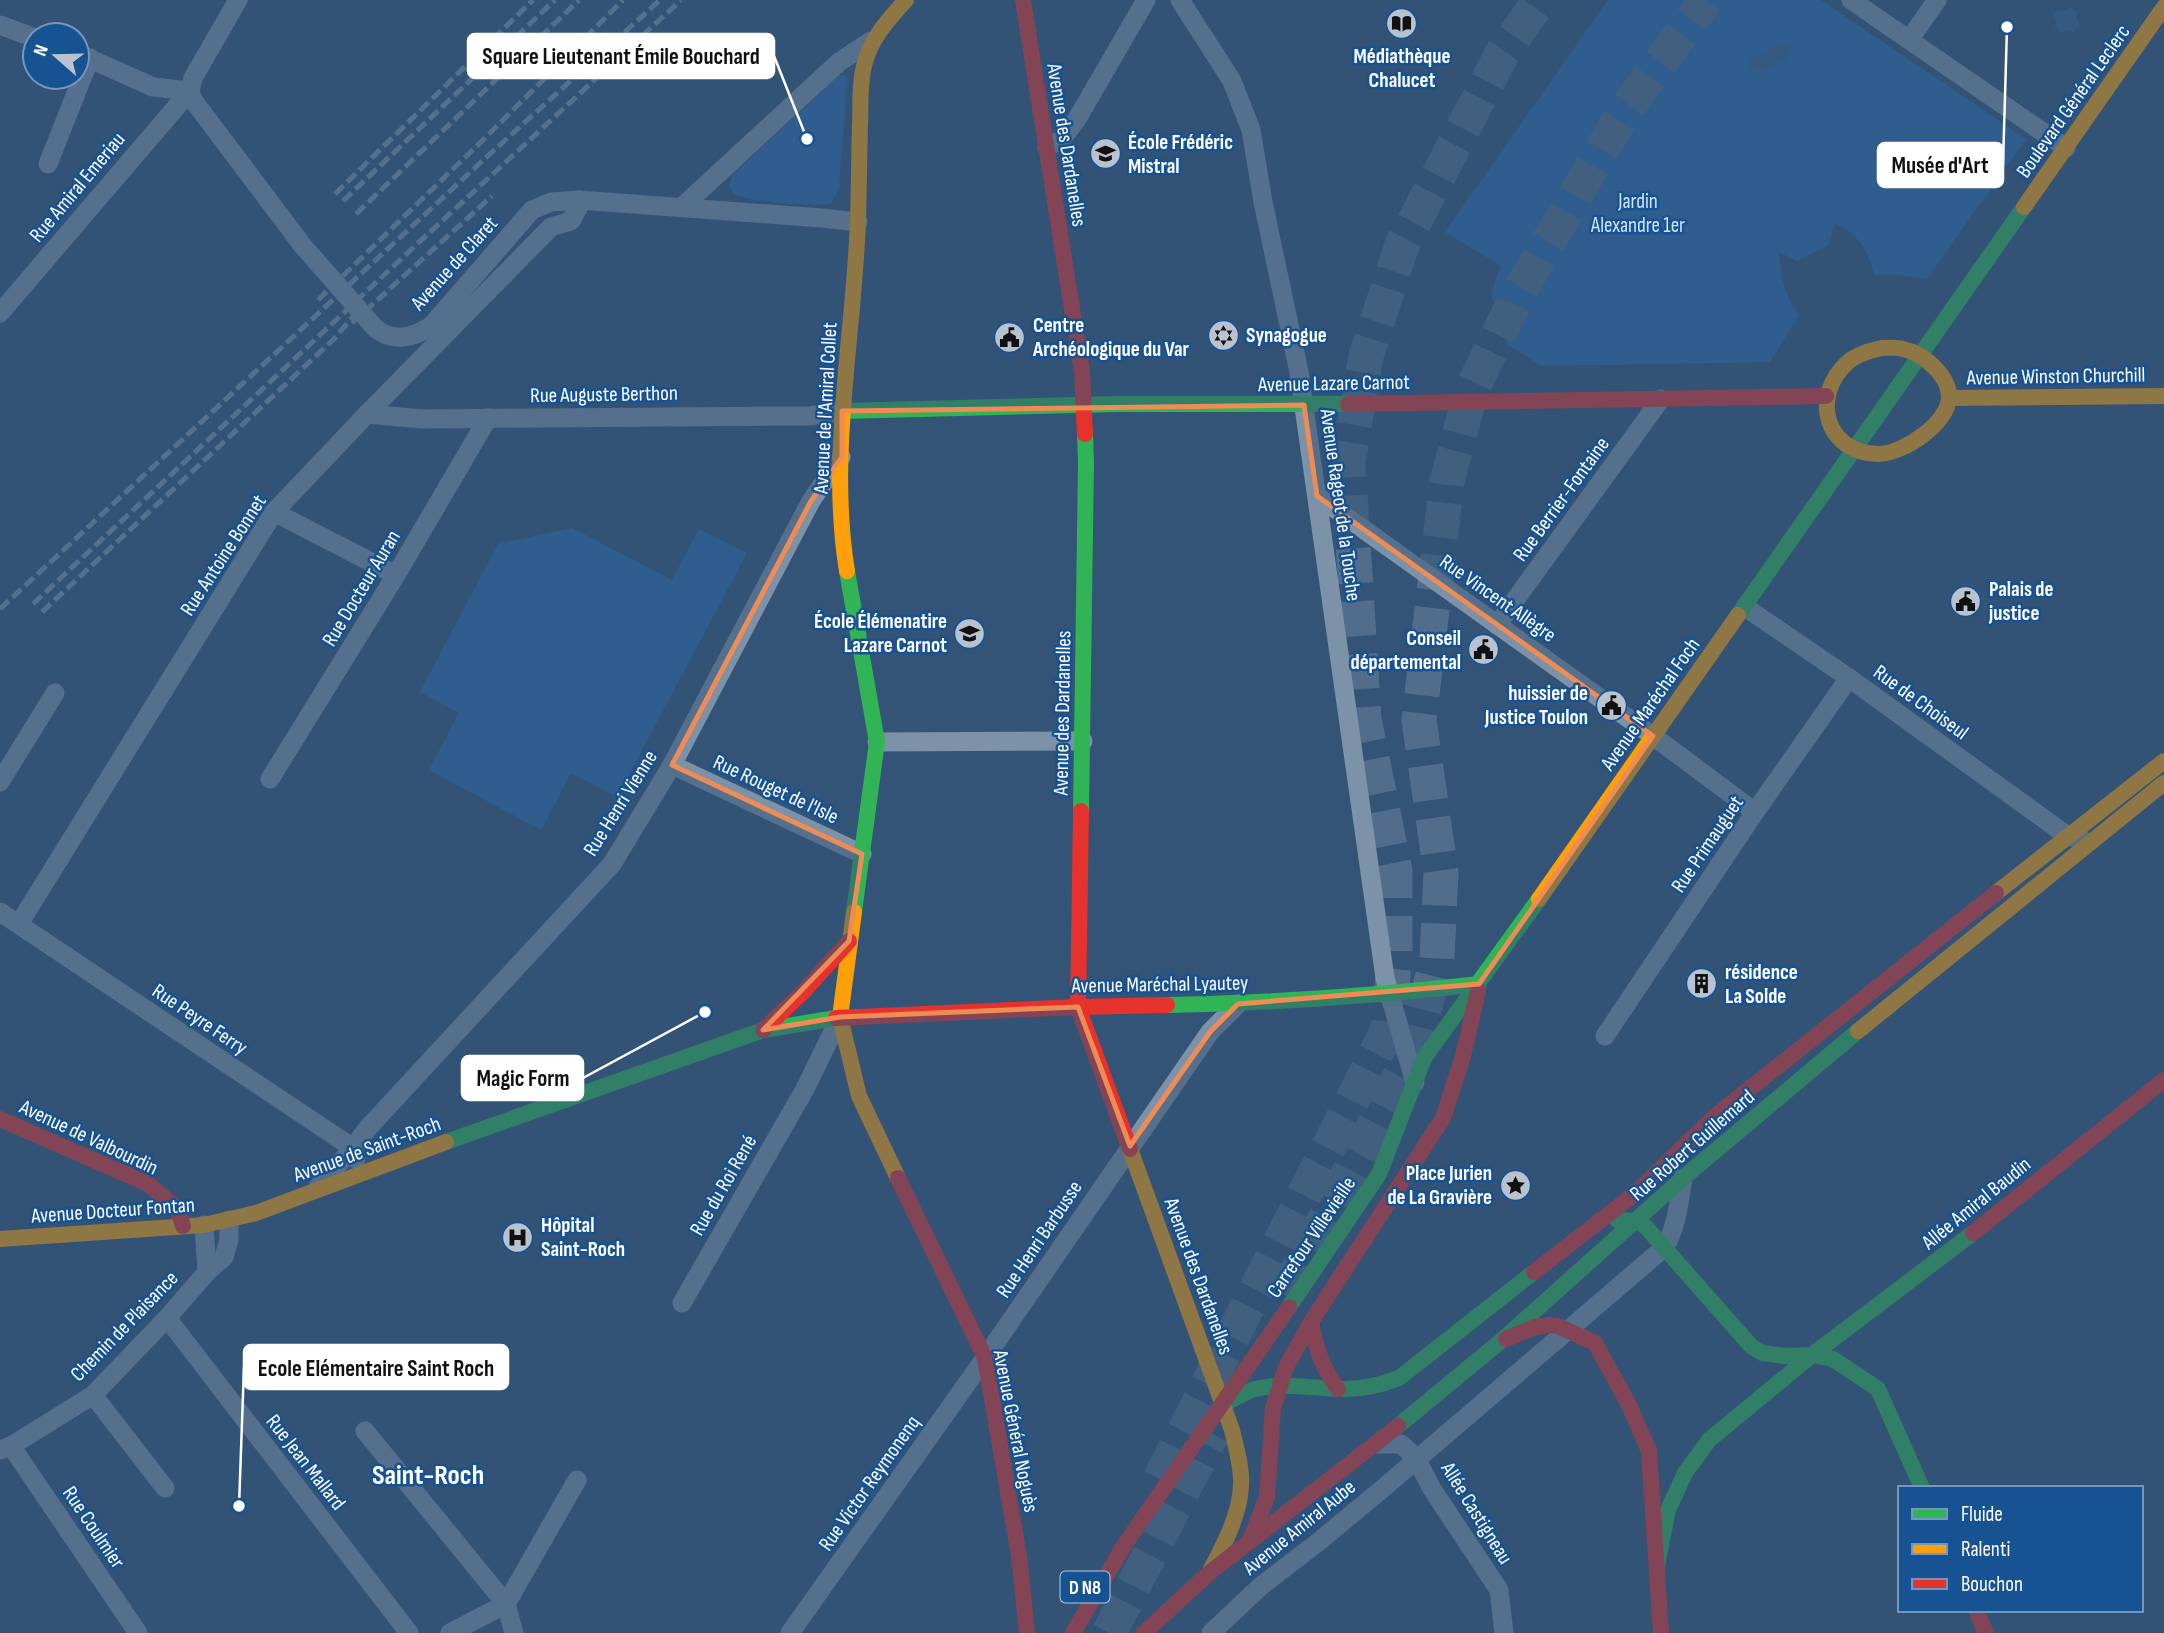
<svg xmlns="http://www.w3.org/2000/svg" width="2164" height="1633" font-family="'Sofia Sans Condensed',sans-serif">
  <rect width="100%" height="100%" fill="#335377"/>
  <g fill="#2b69a9">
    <path d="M1608,0H1821L2026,139L1927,279L1889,274L1874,275C1869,250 1857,233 1834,223L1829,245L1797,261L1779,252C1781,278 1784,294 1799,315L1770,362L1542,366L1507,344L1491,293L1501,266L1445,232Z"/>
    <path d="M835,75L846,76L847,80L839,189L831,203C817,208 745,202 734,193C727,188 730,181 733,174L823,91L820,85Z"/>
    <path d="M572,528L672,580L699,529L747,553L617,797L571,773L541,830L429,770L459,713L420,692L498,544Z"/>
  </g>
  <g fill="#396390">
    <path d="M2070,7L2077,12L2076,18L2079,22V27L2073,32L2068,30L2061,33L2055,28L2056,22L2053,14L2057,10L2064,11Z"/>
    <path d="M1783,41L1791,49L1787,59L1762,71L1749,68L1748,62Z"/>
  </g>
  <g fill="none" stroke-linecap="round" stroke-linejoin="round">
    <g stroke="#526d8b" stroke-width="35" stroke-dasharray="35 18" stroke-linecap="butt">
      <path d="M1285,1295L1403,1070L1417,1037L1437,959L1441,873L1419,720L1447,481L1471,391L1519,292L1624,112L1706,0"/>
      <path d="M1160,1479L1388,1030L1395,952V871L1364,719L1348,462L1366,356L1402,245L1502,54L1540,0"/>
      <path d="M1109,1633L1212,1434"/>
    </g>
    <g stroke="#7c92a9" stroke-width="19">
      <path d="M1180,0L1232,81L1251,130L1263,202L1299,372L1385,978L1415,1083"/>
      <path d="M1851,0L2066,148"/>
      <path d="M0,25L35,38"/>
      <path d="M1909,40L1937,0"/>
      <path d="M77,53L153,87L190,91"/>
      <path d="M190,91L193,100L303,246"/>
      <path d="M1047,147L1061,140L1077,119L1146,0"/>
      <path d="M48,164L90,58"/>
      <path d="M682,207L839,62L871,41"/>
      <path d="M0,313L190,91L193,78L238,0"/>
      <path d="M375,328C393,343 413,338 431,326L532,210L551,202L579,200L822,218L858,222"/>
      <path d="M367,414L422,419L810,416L842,411"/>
      <path d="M1317,496L1653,736L1755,812"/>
      <path d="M274,512L396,575"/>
      <path d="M1745,607L1849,678L2069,837H2080"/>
      <path d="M1497,625L1661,399"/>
      <path d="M877,742L1083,741"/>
      <path d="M672,765L862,854"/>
      <path d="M270,779L396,575L488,418"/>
      <path d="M0,782L55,693"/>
      <path d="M0,912L353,1148L356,1159"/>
      <path d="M19,924L274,512L367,414L551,227L571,221L578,208L579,200"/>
      <path d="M1605,1036L1755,812L1849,678"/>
      <path d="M318,1187L353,1148L367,1129L612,864L672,765L811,501L841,457"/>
      <path d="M204,1225L207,1272"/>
      <path d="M682,1303L805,1089L840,1017"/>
      <path d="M167,1318L409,1633"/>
      <path d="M93,1395L165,1488"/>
      <path d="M365,1431L506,1604L514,1633"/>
      <path d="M1377,1444H1401L1416,1458L1432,1489L1499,1590L1504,1633"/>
      <path d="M11,1446L138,1633"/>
      <path d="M0,1450L11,1446L93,1395L167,1318L207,1272L224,1257L229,1240V1220"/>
      <path d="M506,1604L577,1480"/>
      <path d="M450,1633L506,1604"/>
      <path d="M790,1633L985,1358L1210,1032L1238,1004"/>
      <path d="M1211,1633L1261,1586L1317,1543L1381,1490L1665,1247C1677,1226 1679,1202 1683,1178"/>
    </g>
    <g stroke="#30b455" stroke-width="16">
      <path d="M842,411L1118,404H1348"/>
      <path d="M847,571L877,742L854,912"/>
      <path d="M1738,615L2024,207"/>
      <path d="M1081,811L1086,462L1085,434"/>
      <path d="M1167,1005C1271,1003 1375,996 1479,984"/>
      <path d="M446,1142L763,1030L836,1018"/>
      <path d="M1617,1220L1637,1221L1646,1227L1751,1346L1762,1353L1785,1356L1812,1355L1833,1359L1878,1389L1922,1488"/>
      <path d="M1289,1307L1379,1174L1424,1058L1539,899"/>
      <path d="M1222,1405C1232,1400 1241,1394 1252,1390C1282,1381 1315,1389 1345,1389C1365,1389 1381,1385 1399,1378L1534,1272"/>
      <path d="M1398,1426L1501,1341L1683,1178L1858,1031"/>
      <path d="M1657,1566L1668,1510L1685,1473L1709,1440L1812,1355L1973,1233"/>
    </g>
    <g stroke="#ff9f0a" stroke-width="16">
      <path d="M2024,207L2164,7"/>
      <path d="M1882,348C1889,348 1896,347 1903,349C1923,353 1949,375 1949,397C1949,423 1903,454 1878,454C1825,453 1810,396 1848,362C1857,354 1870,351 1882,348Z"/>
      <path d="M1949,398L2164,396"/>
      <path d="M847,571C828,456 854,336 858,220C859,189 859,157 860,125C861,105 859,85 864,66C870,39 888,20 906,0"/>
      <path d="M1996,893L2164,761"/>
      <path d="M1539,899L1738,615"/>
      <path d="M854,912L840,1017L859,1096L898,1178"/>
      <path d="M1858,1031L2164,783"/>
      <path d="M1130,1149L1232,1430C1236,1448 1242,1466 1241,1485C1240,1516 1223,1546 1209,1573"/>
      <path d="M0,1239L204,1225L256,1213L446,1142"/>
    </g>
    <g stroke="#e5322d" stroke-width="16">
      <path d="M1023,0L1082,372L1085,434"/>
      <path d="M1348,404L1826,396"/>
      <path d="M1081,811L1078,1007L1130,1149"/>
      <path d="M836,1018L1078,1007L1167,1005"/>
      <path d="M763,1030L804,991L849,941"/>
      <path d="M0,1119L148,1184L178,1209L183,1226"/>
      <path d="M898,1178L985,1358L1019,1556L1027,1633"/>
      <path d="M1973,1233L2164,1080"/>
      <path d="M1534,1272L1637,1192L1714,1117L1996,893"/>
      <path d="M1311,1322C1316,1348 1322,1368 1338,1389"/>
      <path d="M1506,1339L1535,1327L1549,1325L1558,1326L1595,1343L1629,1405L1649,1451L1661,1633"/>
      <path d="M1250,1540L1267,1497L1273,1408L1286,1367L1311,1322L1443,1118L1463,1056L1478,991"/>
      <path d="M1976,1610L1986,1633"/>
      <path d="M1073,1633L1123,1547L1289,1307"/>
      <path d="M1144,1633L1209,1573L1398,1426"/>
    </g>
    <g stroke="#7c92a9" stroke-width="5" stroke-dasharray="12 5" stroke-linecap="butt">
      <path d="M335,194L533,0"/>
      <path d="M343,201L555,0"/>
      <path d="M356,214L579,0"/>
      <path d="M318,300L484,139L623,0"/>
      <path d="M352,323L492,196"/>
      <path d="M33,604L416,245L681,0"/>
      <path d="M0,609L492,152L660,0"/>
      <path d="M42,612L334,339L357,312"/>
    </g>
    <path stroke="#7c92a9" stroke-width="19" d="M303,246L375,328"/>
  </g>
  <path d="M0 0H2164V1633H0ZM1304,405L1317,496L1653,736L1479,984L1238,1004L1210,1032L1130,1146L1078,1007L840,1017L763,1030L849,941L862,854L672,765L811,501L842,457V411Z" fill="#335377" fill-opacity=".55" fill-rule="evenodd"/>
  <path fill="none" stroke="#ef8b55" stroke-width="5" stroke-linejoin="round" d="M1304,405L1317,496L1653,736L1479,984L1238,1004L1210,1032L1130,1146L1078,1007L840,1017L763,1030L849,941L862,854L672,765L811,501L842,457V411Z"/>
  <defs>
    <symbol id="library-disc" viewBox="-11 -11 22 22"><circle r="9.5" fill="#b8c3cf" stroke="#175293"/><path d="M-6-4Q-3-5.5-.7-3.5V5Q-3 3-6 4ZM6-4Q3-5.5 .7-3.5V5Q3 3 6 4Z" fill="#111"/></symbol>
    <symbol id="school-disc" viewBox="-11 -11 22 22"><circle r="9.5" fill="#b8c3cf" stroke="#175293"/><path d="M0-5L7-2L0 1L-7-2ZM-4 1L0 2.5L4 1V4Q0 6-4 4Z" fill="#111"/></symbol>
    <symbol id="synagogue-disc" viewBox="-11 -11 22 22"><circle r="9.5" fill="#b8c3cf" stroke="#175293"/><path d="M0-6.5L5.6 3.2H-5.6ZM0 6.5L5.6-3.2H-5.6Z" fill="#111"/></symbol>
    <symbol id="civic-disc" viewBox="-11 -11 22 22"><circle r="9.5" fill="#b8c3cf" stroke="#175293"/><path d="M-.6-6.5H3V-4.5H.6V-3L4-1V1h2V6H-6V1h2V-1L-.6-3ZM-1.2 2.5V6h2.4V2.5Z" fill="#111"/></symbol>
    <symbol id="building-disc" viewBox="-11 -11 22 22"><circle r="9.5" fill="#b8c3cf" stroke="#175293"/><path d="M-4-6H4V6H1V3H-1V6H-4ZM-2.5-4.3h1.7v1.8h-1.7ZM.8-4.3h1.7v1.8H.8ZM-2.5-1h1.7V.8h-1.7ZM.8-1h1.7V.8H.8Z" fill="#111"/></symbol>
    <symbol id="sight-disc" viewBox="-11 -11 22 22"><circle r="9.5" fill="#b8c3cf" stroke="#175293"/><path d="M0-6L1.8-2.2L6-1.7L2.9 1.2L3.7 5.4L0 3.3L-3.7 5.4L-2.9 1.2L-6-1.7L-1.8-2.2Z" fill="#111"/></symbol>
    <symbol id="hospital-disc" viewBox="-11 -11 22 22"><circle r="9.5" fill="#b8c3cf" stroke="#175293"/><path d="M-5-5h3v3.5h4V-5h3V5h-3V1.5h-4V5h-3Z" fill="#111"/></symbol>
  </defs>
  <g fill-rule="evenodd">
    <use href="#library-disc" x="1384" y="6" width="35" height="35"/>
    <use href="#school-disc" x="1088" y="136" width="35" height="35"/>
    <use href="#synagogue-disc" x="1206" y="318" width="35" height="35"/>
    <use href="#civic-disc" x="992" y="320" width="35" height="35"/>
    <use href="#civic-disc" x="1948" y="584" width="35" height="35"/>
    <use href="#school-disc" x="952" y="616" width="35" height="35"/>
    <use href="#civic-disc" x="1466" y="632" width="35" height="35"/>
    <use href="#civic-disc" x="1594" y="688" width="35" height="35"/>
    <use href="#building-disc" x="1684" y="966" width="35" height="35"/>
    <use href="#sight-disc" x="1498" y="1168" width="35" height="35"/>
    <use href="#hospital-disc" x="500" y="1220" width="35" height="35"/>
  </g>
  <g text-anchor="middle" stroke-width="5" stroke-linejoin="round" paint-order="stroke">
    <rect fill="#175293" stroke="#b9cbdf" stroke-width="2" x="1060.5" y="1571.5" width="49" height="31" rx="5"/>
    <g font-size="19" font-weight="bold" fill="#fff">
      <text x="1085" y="1594">D N8</text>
    </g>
    <g font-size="21" font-weight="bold" fill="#fff" stroke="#175293" text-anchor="start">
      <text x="1402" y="63" text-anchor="middle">Médiathèque<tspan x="1402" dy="24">Chalucet</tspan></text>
      <text x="1128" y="149">École Frédéric<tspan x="1128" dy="24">Mistral</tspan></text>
      <text x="1033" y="332">Centre<tspan x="1033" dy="24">Archéologique du Var</tspan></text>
      <text x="1246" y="342">Synagogue</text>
      <text x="1989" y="596">Palais de<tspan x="1989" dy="24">justice</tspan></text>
      <text x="947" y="628" text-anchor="end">École Élémenatire<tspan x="947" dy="24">Lazare Carnot</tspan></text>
      <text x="1461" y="645" text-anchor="end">Conseil<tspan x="1461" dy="24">départemental</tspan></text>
      <text x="1588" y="700" text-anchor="end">huissier de<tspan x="1588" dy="24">Justice Toulon</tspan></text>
      <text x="1725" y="979">résidence<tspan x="1725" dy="24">La Solde</tspan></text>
      <text x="1492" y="1180" text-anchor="end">Place Jurien<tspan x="1492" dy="24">de La Gravière</tspan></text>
      <text x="541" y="1232">Hôpital<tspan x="541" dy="24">Saint-Roch</tspan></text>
    </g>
    <g font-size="21" fill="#fff" stroke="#175293">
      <text transform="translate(2073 101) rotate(-55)" y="7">Boulevard Général Leclerc</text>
      <text transform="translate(1067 145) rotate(81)" y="7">Avenue des Dardanelles</text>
      <text transform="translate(77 187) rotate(-50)" y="7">Rue Amiral Emeriau</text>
      <text transform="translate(454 263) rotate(-48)" y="7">Avenue de Claret</text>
      <text transform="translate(2056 376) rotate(-1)" y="7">Avenue Winston Churchill</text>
      <text transform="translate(1334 383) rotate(-1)" y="7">Avenue Lazare Carnot</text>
      <text transform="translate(604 394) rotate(-1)" y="7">Rue Auguste Berthon</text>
      <text transform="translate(825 408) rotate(-87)" y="7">Avenue de l'Amiral Collet</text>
      <text transform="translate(1561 499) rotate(-54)" y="7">Rue Berrier-Fontaine</text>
      <text transform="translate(1341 505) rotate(82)" y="7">Avenue Rageot de la Touche</text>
      <text transform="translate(223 555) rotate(-57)" y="7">Rue Antoine Bonnet</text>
      <text transform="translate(361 588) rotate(-59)" y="7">Rue Docteur Auran</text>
      <text transform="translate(1498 598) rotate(35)" y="7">Rue Vincent Allègre</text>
      <text transform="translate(1921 702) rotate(36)" y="7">Rue de Choiseul</text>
      <text transform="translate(1650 704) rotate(-55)" y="7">Avenue Maréchal Foch</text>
      <text transform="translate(1062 713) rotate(-89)" y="7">Avenue des Dardanelles</text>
      <text transform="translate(776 789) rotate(25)" y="7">Rue Rouget de l'Isle</text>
      <text transform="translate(620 803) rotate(-58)" y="7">Rue Henri Vienne</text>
      <text transform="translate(1707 844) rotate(-56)" y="7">Rue Primauguet</text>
      <text transform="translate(1160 984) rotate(-1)" y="7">Avenue Maréchal Lyautey</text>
      <text transform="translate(200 1019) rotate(34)" y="7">Rue Peyre Ferry</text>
      <text transform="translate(89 1137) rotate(25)" y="7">Avenue de Valbourdin</text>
      <text transform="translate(1692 1145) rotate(-41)" y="7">Rue Robert Guillemard</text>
      <text transform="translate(367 1149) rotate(-20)" y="7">Avenue de Saint-Roch</text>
      <text transform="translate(723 1185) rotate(-60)" y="7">Rue du Roi René</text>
      <text transform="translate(1976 1203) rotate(-39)" y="7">Allée Amiral Baudin</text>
      <text transform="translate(113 1210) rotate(-4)" y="7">Avenue Docteur Fontan</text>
      <text transform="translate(1311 1237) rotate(-56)" y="7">Carrefour Villevieille</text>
      <text transform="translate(1039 1239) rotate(-56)" y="7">Rue Henri Barbusse</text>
      <text transform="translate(1199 1276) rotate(70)" y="7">Avenue des Dardanelles</text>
      <text transform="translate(124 1326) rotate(-46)" y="7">Chemin de Plaisance</text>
      <text transform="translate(1016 1431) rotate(79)" y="7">Avenue Général Noguès</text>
      <text transform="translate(306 1462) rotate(52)" y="7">Rue Jean Mallard</text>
      <text transform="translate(869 1483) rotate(-55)" y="7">Rue Victor Reymonenq</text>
      <text transform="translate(1477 1513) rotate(58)" y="7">Allée Castigneau</text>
      <text transform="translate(94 1527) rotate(56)" y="7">Rue Coulmier</text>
      <text transform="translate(1299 1527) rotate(-39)" y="7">Avenue Amiral Aube</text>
    </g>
    <g font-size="21" fill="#cee4fb" stroke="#175293">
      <text x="1638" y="208">Jardin<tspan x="1638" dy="24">Alexandre 1er</tspan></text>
    </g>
    <g font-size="28" font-weight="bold" fill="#fff" stroke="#175293">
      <text x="428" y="1484">Saint-Roch</text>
    </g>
  </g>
  <path fill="none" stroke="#fff" stroke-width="2.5" d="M807 139L774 56M2007 27L2003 165M705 1012L583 1078M239 1506L244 1367"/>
  <g fill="#fff" stroke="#175293" stroke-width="2.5">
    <circle cx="807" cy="139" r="7"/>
    <circle cx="2007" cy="27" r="7"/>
    <circle cx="705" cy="1012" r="7"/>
    <circle cx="239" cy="1506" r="7"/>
  </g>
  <g fill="#fff" stroke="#fff" stroke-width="2.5">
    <rect x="468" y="34" width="306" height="44" rx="7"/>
    <rect x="1878" y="143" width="125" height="44" rx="7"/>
    <rect x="462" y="1056" width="121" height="44" rx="7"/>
    <rect x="244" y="1345" width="264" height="44" rx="7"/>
  </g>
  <g font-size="23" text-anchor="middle" font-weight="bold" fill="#111">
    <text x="621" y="64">Square Lieutenant Émile Bouchard</text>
    <text x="1940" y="173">Musée d'Art</text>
    <text x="523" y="1086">Magic Form</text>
    <text x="376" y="1376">Ecole Elémentaire Saint Roch</text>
  </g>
  <rect x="1898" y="1486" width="245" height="126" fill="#175293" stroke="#7497be" stroke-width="2"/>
  <rect x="1912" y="1509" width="35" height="10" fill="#30b455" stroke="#7497be" stroke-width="2"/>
  <text x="1961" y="1521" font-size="21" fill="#ffffff">Fluide</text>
  <rect x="1912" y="1544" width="35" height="10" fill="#ff9f0a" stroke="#7497be" stroke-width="2"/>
  <text x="1961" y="1556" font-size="21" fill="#ffffff">Ralenti</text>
  <rect x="1912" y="1579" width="35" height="10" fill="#e5322d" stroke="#7497be" stroke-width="2"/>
  <text x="1961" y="1591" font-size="21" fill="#ffffff">Bouchon</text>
  <g transform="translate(56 56) rotate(290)"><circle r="33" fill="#175293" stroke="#7497be" stroke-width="2"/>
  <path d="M0-5L12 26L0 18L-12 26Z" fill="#b8c3cf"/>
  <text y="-10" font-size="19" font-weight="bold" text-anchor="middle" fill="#ffffff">N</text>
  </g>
</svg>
